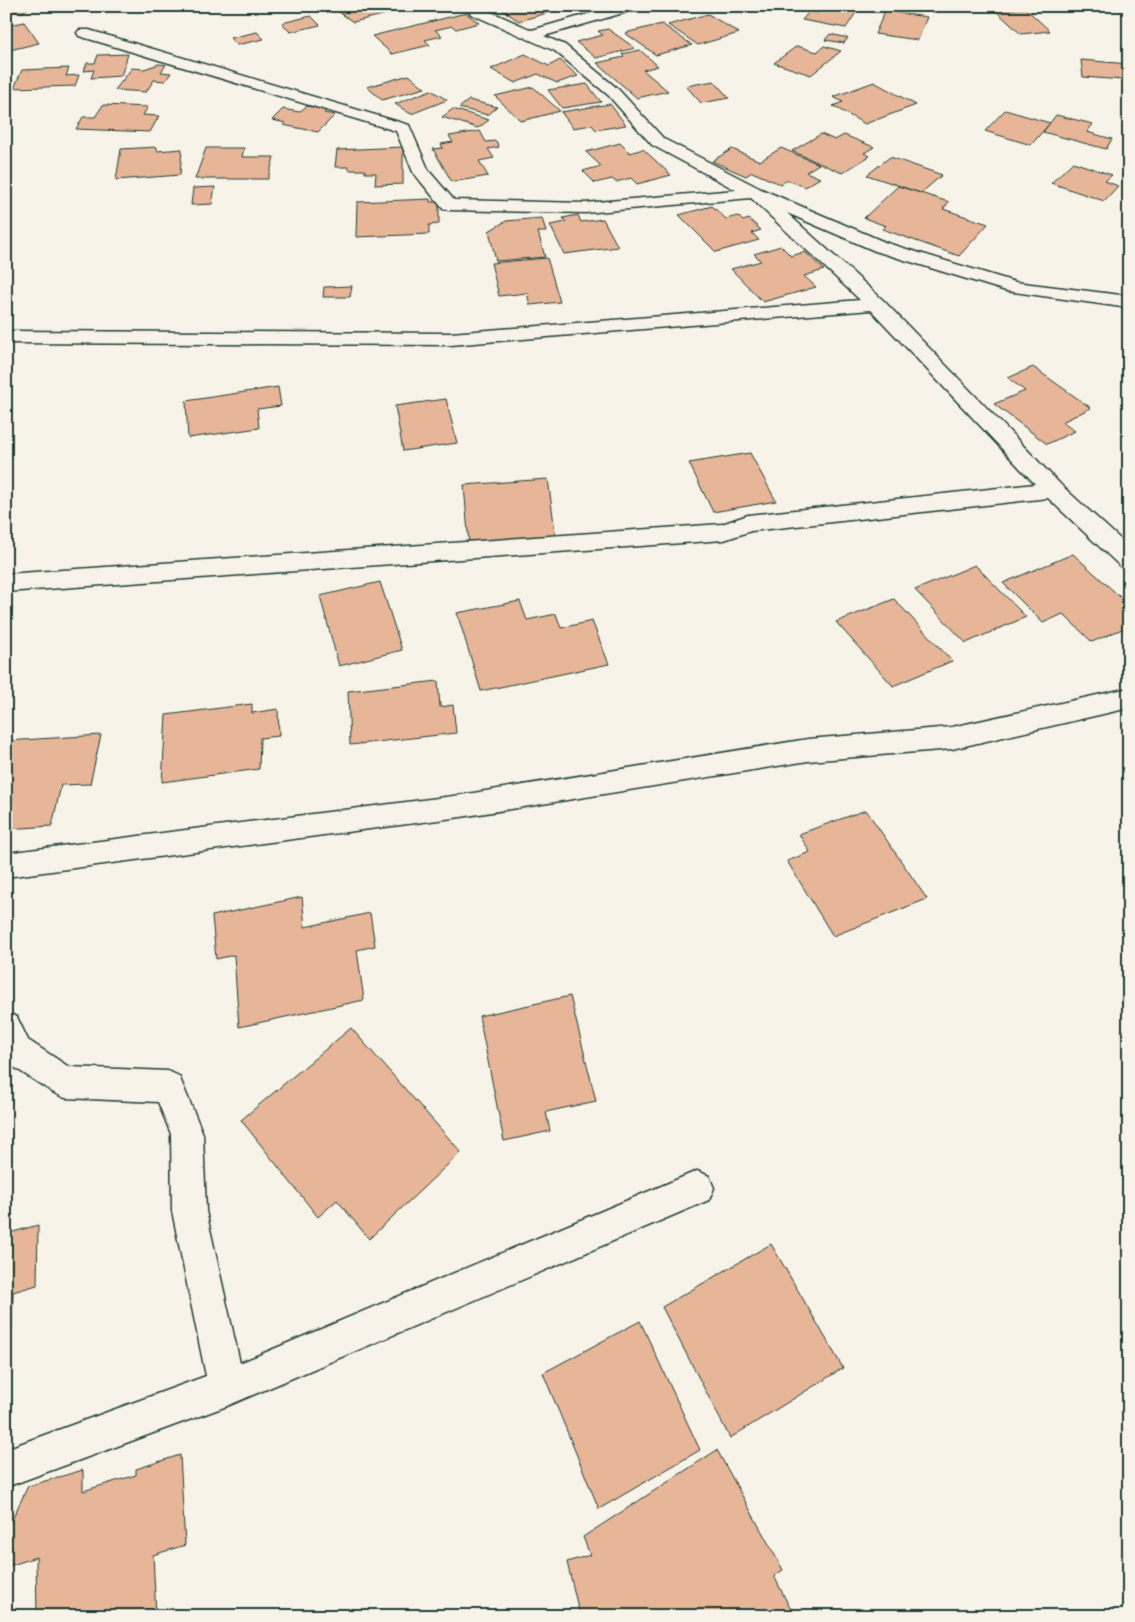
<svg xmlns="http://www.w3.org/2000/svg" width="1135" height="1622" font-family="Caveat,sans-serif">
  <rect width="100%" height="100%" fill="#f7f3e8"/>
  <filter id="ink" filterUnits="userSpaceOnUse"><feTurbulence type="fractalNoise" baseFrequency=".02" numOctaves="2"/><feDisplacementMap in="SourceGraphic" scale="10" xChannelSelector="R" yChannelSelector="G"/><feConvolveMatrix kernelMatrix="1 2 1 2 8 2 1 2 1" color-interpolation-filters="sRGB"/></filter>
  <g filter="url(#ink)">
    <g fill="#e7b698" stroke="#1f3d34">
      <path d="M11,6H30L23,12L6,11Z"/>
      <path d="M359,6H409L412,8L353,22L339,12Z"/>
      <path d="M496,6H558L561,9L519,21Z"/>
      <path d="M823,6H829L857,11L846,28L802,20L809,12L818,13Z"/>
      <path d="M1025,8L1050,31L1021,34L996,11Z"/>
      <path d="M885,11L927,17L918,40L875,34Z"/>
      <path d="M466,13L479,23L456,29L452,26L435,30L442,36L425,40L430,45L392,54L372,36Z"/>
      <path d="M708,14L739,33L698,45L668,25Z"/>
      <path d="M311,16L320,25L290,32L282,23Z"/>
      <path d="M24,22L39,43L6,51V26Z"/>
      <path d="M662,24L692,45L656,55L625,33Z"/>
      <path d="M608,29L635,48L596,58L576,42L603,35L598,31Z"/>
      <path d="M257,32L264,39L237,45L230,38Z"/>
      <path d="M830,34L848,38L844,43L825,40Z"/>
      <path d="M797,46L817,52L824,46L841,51L811,75L774,63Z"/>
      <path d="M640,50L658,66L643,70L668,91L637,98L597,63L624,57L622,54Z"/>
      <path d="M128,54L121,76L91,78L94,70L84,71L87,63H95L98,55Z"/>
      <path d="M525,54L549,66L560,60L578,76L557,83L538,74L515,83L491,69Z"/>
      <path d="M1081,60L1129,64V87L1125,86L1123,80L1083,77Z"/>
      <path d="M159,64L166,65L161,72L171,73L165,81L154,80L146,92L115,90L132,68L144,69Z"/>
      <path d="M69,68L66,76L79,75L75,86L14,88L22,70Z"/>
      <path d="M409,75L425,88L382,100L367,87Z"/>
      <path d="M714,81L729,98L701,103L686,86Z"/>
      <path d="M874,82L916,105L865,124L833,106L843,102L833,97Z"/>
      <path d="M587,84L601,102L562,108L548,90Z"/>
      <path d="M533,87L560,111L521,121L495,96Z"/>
      <path d="M431,90L447,100L411,114L395,104Z"/>
      <path d="M469,100L497,107L488,115L459,108Z"/>
      <path d="M610,104L626,125L596,130L592,125L573,128L561,112Z"/>
      <path d="M103,105L148,107L143,115L159,116L150,132L76,129L83,117H95Z"/>
      <path d="M307,106L327,110L324,113L335,115L318,132L283,125L286,123L272,120L283,109L299,112Z"/>
      <path d="M453,109L489,120L478,128L442,117Z"/>
      <path d="M1005,110L1050,123L1031,145L985,131Z"/>
      <path d="M1056,115L1093,124L1087,132L1112,139L1106,149L1043,132Z"/>
      <path d="M480,131L486,142L496,141L499,147L488,149L494,158L479,161L488,176L452,182L433,149L443,148L441,144L453,142L449,136Z"/>
      <path d="M821,134L835,140L844,135L874,147L864,153L870,156L842,173L792,151Z"/>
      <path d="M620,143L630,153L643,149L671,175L637,184L631,178L616,182L612,179L595,183L583,171L601,166L586,152Z"/>
      <path d="M157,147V151L182,149L180,175L116,180L121,149Z"/>
      <path d="M403,147V184L375,185L376,173H365V170H349V167H335L337,150Z"/>
      <path d="M206,148H244L242,157H274L268,179H195Z"/>
      <path d="M781,148L819,164L806,172L820,178L805,187L788,180L780,184L752,172L746,176L712,161L732,149L760,161Z"/>
      <path d="M890,157L942,175L921,193L867,175Z"/>
      <path d="M1073,162L1112,175L1105,181L1118,186L1104,201L1051,183Z"/>
      <path d="M898,186L949,202L943,209L988,224L959,256L882,229L886,226L864,218Z"/>
      <path d="M215,187L212,204L191,205L193,188Z"/>
      <path d="M430,199V202H439V224L429,225V234L356,237L357,202Z"/>
      <path d="M712,206L726,219L738,216L743,221L749,219L761,230L752,233L759,240L716,252L679,215Z"/>
      <path d="M578,215L581,222L603,219L618,247L564,254L550,225L566,222L563,218Z"/>
      <path d="M542,218L546,232H538L545,257L496,261L489,231L506,221Z"/>
      <path d="M781,246L791,256L805,252L824,270L804,276L816,287L763,302L731,269L761,261L754,254Z"/>
      <path d="M547,258L560,302L530,305L527,293L499,296L491,263Z"/>
      <path d="M352,286L350,297H323L324,287Z"/>
      <path d="M1033,367L1091,408L1062,422L1075,431L1047,444L994,404L1025,391L1008,378Z"/>
      <path d="M278,387L281,406L257,409L259,428L188,438L186,401Z"/>
      <path d="M446,399L457,443L403,451L395,406Z"/>
      <path d="M750,453L776,501L713,512L689,463Z"/>
      <path d="M548,479L556,539L469,545L464,485Z"/>
      <path d="M1073,554L1129,605V626L1092,642L1063,614L1043,623L1003,583Z"/>
      <path d="M975,565L1026,617L966,643L915,590Z"/>
      <path d="M380,582L402,650L339,666L320,596Z"/>
      <path d="M894,599L952,661L893,686L836,622Z"/>
      <path d="M520,601L527,620L556,614L561,628L592,621L609,664L481,691L457,613Z"/>
      <path d="M438,681L440,707L453,705L456,733L350,745L348,691Z"/>
      <path d="M252,704V713L278,709L279,736L260,738L259,769L162,782L166,715Z"/>
      <path d="M101,735L90,784L61,785L52,826L6,829L13,798H6V741Z"/>
      <path d="M866,810L927,899L833,936L787,861L810,852L799,834Z"/>
      <path d="M302,897L305,927L370,913L375,946L357,950L364,1000L239,1027L234,955L216,959L212,916Z"/>
      <path d="M570,996L596,1101L546,1112L550,1131L504,1141L479,1016Z"/>
      <path d="M351,1028L461,1152L369,1239L337,1200L318,1217L241,1120Z"/>
      <path d="M38,1225L37,1285L13,1292L12,1330L6,1331V1234Z"/>
      <path d="M771,1244L843,1368L730,1438L662,1307Z"/>
      <path d="M640,1321L700,1450L599,1509L543,1373Z"/>
      <path d="M717,1450L783,1570L774,1576L794,1616H580L567,1562L590,1555L583,1537Z"/>
      <path d="M180,1455L185,1545L153,1555L156,1616H37L36,1557L6,1567V1532L28,1486L83,1470V1491L136,1475V1469Z"/>
    </g>
    <g fill="none" stroke-linecap="round" stroke-linejoin="round">
      <defs>
        <g id="street">
          <path d="M462,6H478L532,30L616,6H639L637,9L544,36L565,45L618,89L664,139L761,189L887,243L1015,282L1129,296V308L1006,291L875,251L787,213L883,300L1061,485L1129,547V569L1121,567L1048,498L751,531L724,540L6,592V574L722,524L748,515L1035,484L871,310L451,345L6,343V331L451,333L860,300L751,198L585,213L449,210L443,209L413,172L396,131L79,36L77,33L79,30H89L409,125L429,171L454,200L585,203L736,190L652,145L608,95L555,51L471,14Z"/>
          <path d="M1129,688V708L952,749L808,761L461,817L6,877V853L461,795L808,739L952,727Z"/>
          <path d="M6,1012L17,1017L28,1040L69,1067L168,1071L179,1076L203,1134L206,1211L240,1363L697,1171L709,1176L714,1188L709,1200L227,1406L6,1487V1449L206,1376L172,1211L171,1134L158,1102L65,1098L54,1093L6,1062Z"/>
        </g>
      </defs>
      <use href="#street" stroke="#1f3d34" stroke-width="3"/>
      <use href="#street" fill="#f7f3e8" fill-rule="evenodd"/>
    </g>
  </g>
  <rect width="1135" height="1622" fill="none" stroke="#f7f3e8" stroke-width="25"/>
  <rect x="12" y="12" width="1110" height="1597" fill="none" stroke="#1f3d34" stroke-width="2" filter="url(#ink)"/>
</svg>
